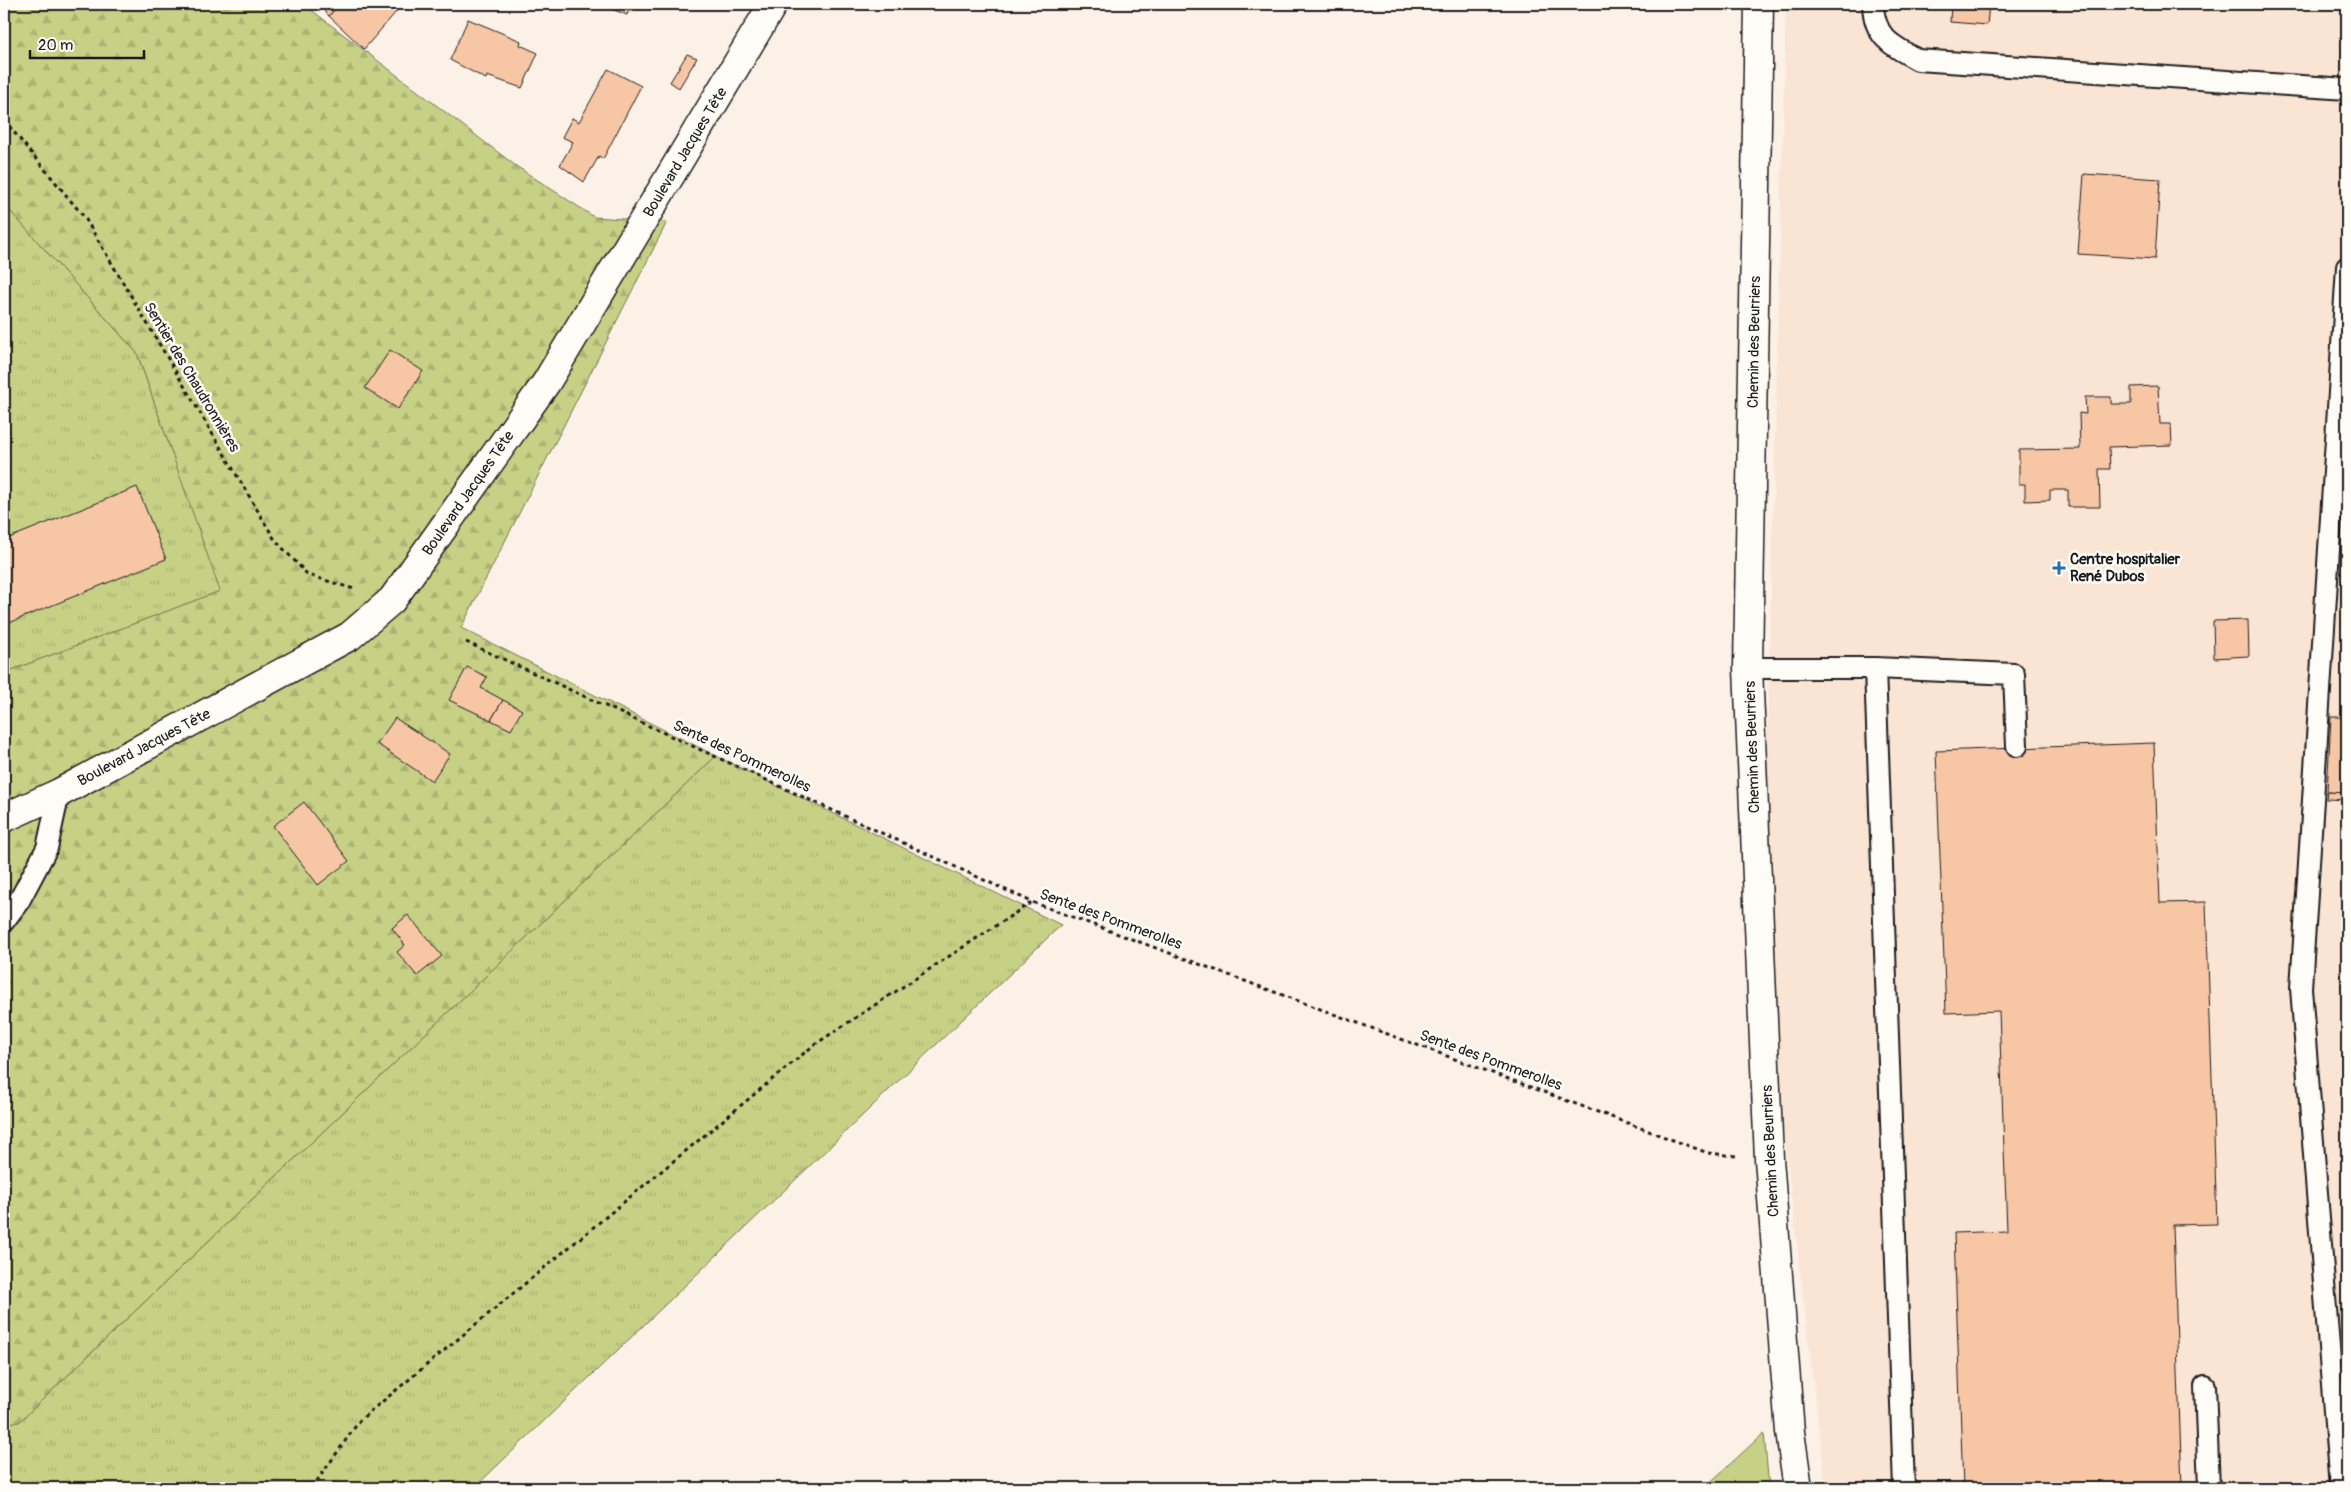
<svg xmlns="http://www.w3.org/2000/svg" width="2351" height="1492" font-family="Pangolin,sans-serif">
  <defs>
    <pattern id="grass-tufts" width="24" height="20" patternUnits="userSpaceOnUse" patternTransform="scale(1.25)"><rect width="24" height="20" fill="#c6d185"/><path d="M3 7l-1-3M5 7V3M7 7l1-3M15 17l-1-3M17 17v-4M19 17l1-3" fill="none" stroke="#aab372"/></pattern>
    <pattern id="forest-firs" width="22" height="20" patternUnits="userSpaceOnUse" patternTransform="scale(1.25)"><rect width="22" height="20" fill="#c6d185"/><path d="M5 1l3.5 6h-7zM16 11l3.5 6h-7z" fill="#aab372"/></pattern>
  </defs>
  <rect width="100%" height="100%" fill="#fcf1e7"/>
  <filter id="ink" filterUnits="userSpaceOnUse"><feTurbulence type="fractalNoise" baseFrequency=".02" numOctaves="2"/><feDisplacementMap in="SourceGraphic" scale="10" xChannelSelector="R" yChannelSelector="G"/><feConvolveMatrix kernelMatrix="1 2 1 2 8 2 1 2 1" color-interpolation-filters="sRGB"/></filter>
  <g filter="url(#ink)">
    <path fill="#fae4d3" d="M1786,4H2347V1488H1826L1786,1151L1769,944L1767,751Z"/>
    <g fill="url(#grass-tufts)" stroke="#717650">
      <path d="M4,204L137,353L221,591L4,673Z"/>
      <path d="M716,756L1061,925L474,1488H4V1423L19,1422Z"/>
    </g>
    <path fill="url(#forest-firs)" stroke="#717650" d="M4,4H307L310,9L516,166L594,217L667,222L461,628L716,756L19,1422L4,1423V673L220,591L137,353L4,204Z"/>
    <path fill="#c6d185" stroke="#717650" d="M1764,1433L1769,1488H1704Z"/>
    <g fill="#f6c6a5" stroke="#1c1c1c">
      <path d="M324,4H339L329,16L321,8Z"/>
      <path d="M339,4H404L403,6L399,4L396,12L364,49L329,16Z"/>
      <path d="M599,4H631L627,15Z"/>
      <path d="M1951,4H1989L1987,25L1950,22Z"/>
      <path d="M468,19L521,41L520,45L538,53L522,88L487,76L486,79L450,60Z"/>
      <path d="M687,54L697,58L679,88L670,82Z"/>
      <path d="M608,69L641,86L603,159L599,156L584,182L560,165L573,142L562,137L572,118L579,122Z"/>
      <path d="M2084,174L2160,179L2155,259L2078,254Z"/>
      <path d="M390,350L423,371L398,409L365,388Z"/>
      <path d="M2158,386L2160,424H2171L2172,445L2109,447L2110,469H2099L2100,507H2068V490H2050V500L2025,501V484H2019V450L2080,449L2079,413L2086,414L2085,397H2111V404H2131V387Z"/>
      <path d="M137,487L166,559L4,625V540Z"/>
      <path d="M2347,507V584L2342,583Z"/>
      <path d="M2248,620L2249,656L2214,658L2213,621Z"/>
      <path d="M467,667L487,677L481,688L503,700L491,720L449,700Z"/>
      <path d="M503,700L522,710L511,730L491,720Z"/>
      <path d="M2331,717H2347V793L2327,792Z"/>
      <path d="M395,718L450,754L432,781L377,744Z"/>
      <path d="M2154,743L2160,903L2206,902L2217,1224L2173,1225L2182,1488H1963L1954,1233L2007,1231L1999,1011L1946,1013L1936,751Z"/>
      <path d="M2327,792L2347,793V800L2326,799Z"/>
      <path d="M304,802L349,861L318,885L273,826Z"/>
      <path d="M408,915L442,956L417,976L397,952L405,945L392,928Z"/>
    </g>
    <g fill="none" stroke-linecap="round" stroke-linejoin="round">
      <defs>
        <g id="service">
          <path d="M1873,4C1874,37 1891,45 1918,60L2347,89"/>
          <path d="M1748,668H1875L2014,674L2017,746"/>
          <path d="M1875,668L1904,1488"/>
          <path d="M4,921L19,901L47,848L59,793"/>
          <path d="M2205,1386L2209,1488"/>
          <path d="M2340,1488L2301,988L2347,267"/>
        </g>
        <path id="minor" d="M1759,4L1748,668L1769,1159L1790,1432L1798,1488"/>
        <path id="tertiary" d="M4,818L59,793L350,636L392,600L546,383L773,4"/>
      </defs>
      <use href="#service" stroke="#1c1c1c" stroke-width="24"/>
      <use href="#minor" stroke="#1c1c1c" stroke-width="31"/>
      <use href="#tertiary" stroke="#1c1c1c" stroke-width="31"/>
      <g stroke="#1c1c1c" stroke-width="3" stroke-dasharray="4 4" stroke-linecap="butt">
        <path d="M4,120L85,218L275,540L308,575L354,589"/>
        <path d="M466,642L1032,902L1708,1153L1736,1156"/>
        <path d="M312,1488L360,1420L814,1045L1032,902"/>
      </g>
      <use href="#service" stroke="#fdfcf7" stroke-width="20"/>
      <use href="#minor" stroke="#fdfcf7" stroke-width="28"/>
      <use href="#tertiary" stroke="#fdfcf7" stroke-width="28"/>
    </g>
  </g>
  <path fill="#1f6fb2" stroke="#fdfcf7" stroke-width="2" d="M2056.5 560.5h5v5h5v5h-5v5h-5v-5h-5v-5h5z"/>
  <g text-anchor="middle" stroke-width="5" stroke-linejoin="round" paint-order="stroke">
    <g font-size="15" fill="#1c1c1c" stroke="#fdfcf7">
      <text transform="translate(685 152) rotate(-59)" y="5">Boulevard Jacques Tête</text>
      <text transform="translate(1754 342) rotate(-89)" y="5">Chemin des Beurriers</text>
      <text transform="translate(192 377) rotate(59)" y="5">Sentier des Chaudronnières</text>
      <text transform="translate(468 493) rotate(-55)" y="5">Boulevard Jacques Tête</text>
      <text transform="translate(144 747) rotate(-28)" y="5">Boulevard Jacques Tête</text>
      <text transform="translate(1752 747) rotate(-92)" y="5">Chemin des Beurriers</text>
      <text transform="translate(742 756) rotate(25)" y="5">Sente des Pommerolles</text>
      <text transform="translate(1111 919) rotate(20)" y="5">Sente des Pommerolles</text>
      <text transform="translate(1491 1060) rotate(20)" y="5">Sente des Pommerolles</text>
      <text transform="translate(1770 1151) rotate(-93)" y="5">Chemin des Beurriers</text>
    </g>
    <g font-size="15" font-weight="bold" fill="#1c1c1c" stroke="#fdfcf7" text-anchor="start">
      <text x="2070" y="564">Centre hospitalier<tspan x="2070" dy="17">René Dubos</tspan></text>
    </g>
  </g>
  <rect width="2351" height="1492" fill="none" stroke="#fdfcf7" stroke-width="20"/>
  <rect x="10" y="10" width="2331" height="1472" fill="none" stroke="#1c1c1c" stroke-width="2" filter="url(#ink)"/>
  <path d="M30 50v8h114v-8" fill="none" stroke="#1c1c1c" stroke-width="2.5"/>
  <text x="38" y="50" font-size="15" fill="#1c1c1c" stroke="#fdfcf7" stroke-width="4" paint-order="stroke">20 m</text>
</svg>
